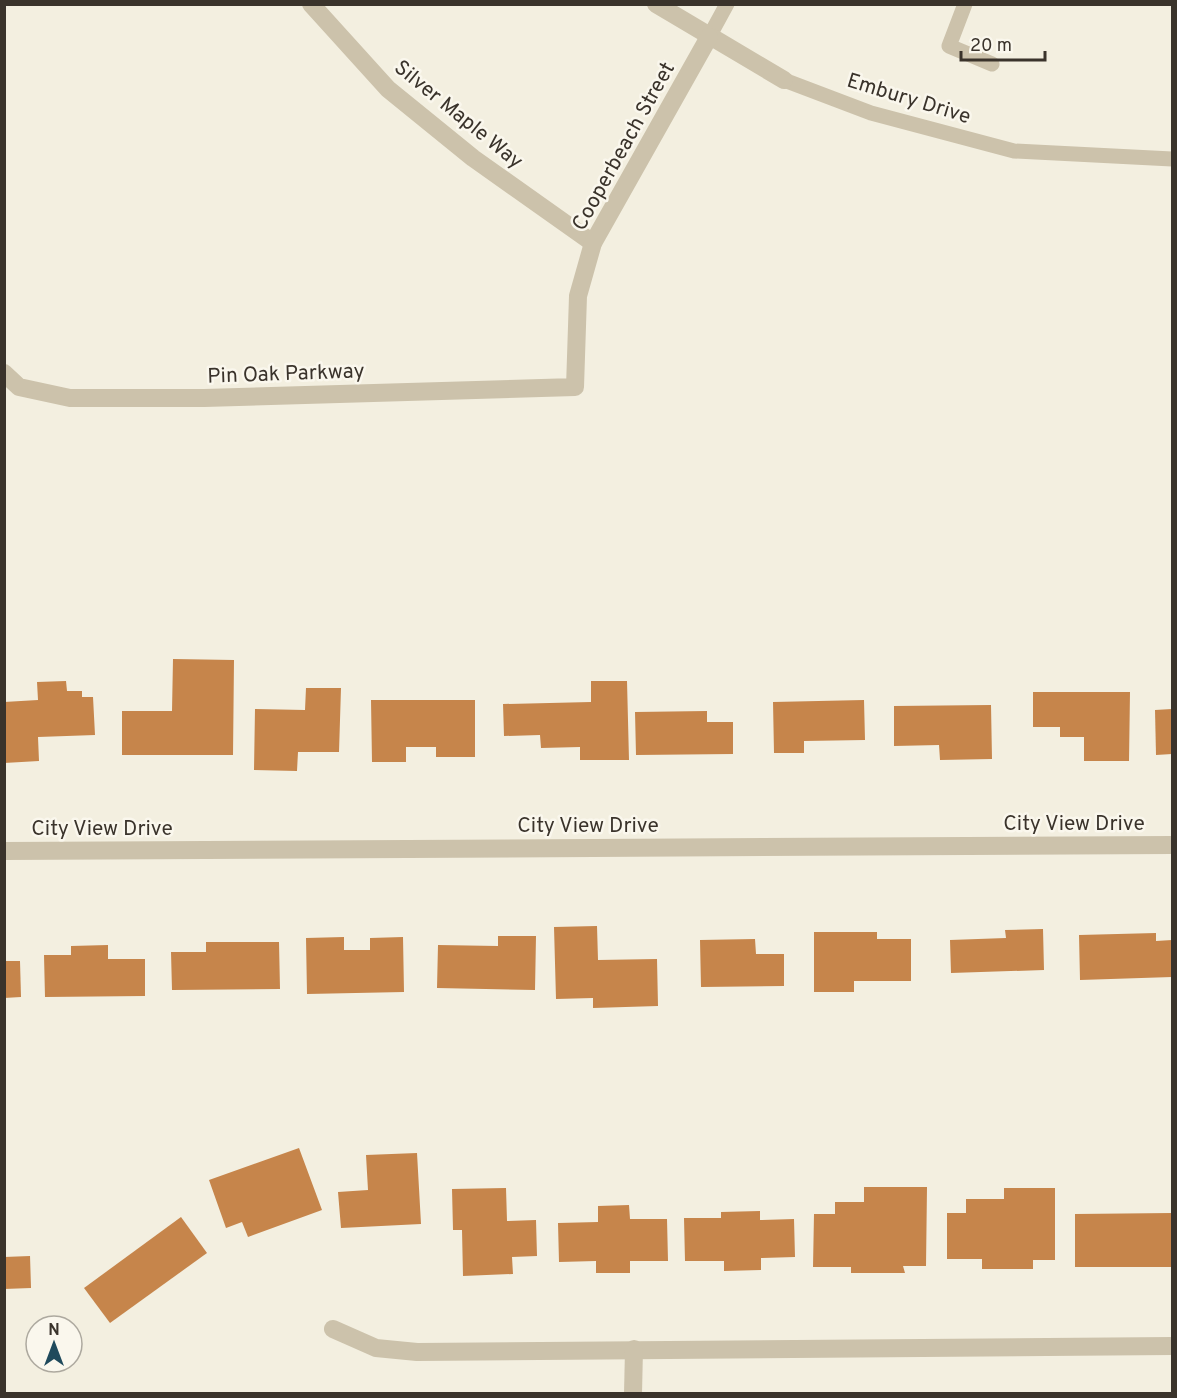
<svg xmlns="http://www.w3.org/2000/svg" width="1177" height="1398" font-family="Overpass,sans-serif">
  <rect width="100%" height="100%" fill="#f3efe0"/>
  <g fill="#c6854b">
    <path d="M173,659L234,660L233,755H122V711H172Z"/>
    <path d="M66,681L67,691H82V697H93L95,735L38,737L39,761L4,763V702L38,700L37,682Z"/>
    <path d="M591,681H627L629,760H580V747L541,748L540,735L504,736L503,704L591,702Z"/>
    <path d="M306,688H341L339,752H298L297,771L254,770L255,709L305,710Z"/>
    <path d="M1033,692H1130L1129,761H1084V737H1060V727H1033Z"/>
    <path d="M371,700H475V757H436V747H406V762H372Z"/>
    <path d="M864,700L865,740L804,741V753H774L773,702Z"/>
    <path d="M991,705L992,759L940,760L939,745L894,746V706Z"/>
    <path d="M1172,709V754L1156,755L1155,710Z"/>
    <path d="M707,711V722H733V754L636,755L635,712Z"/>
    <path d="M597,926L598,960L657,959L658,1006L593,1008V998L556,999L554,927Z"/>
    <path d="M1043,929L1044,970L951,973L950,940L1006,938L1005,930Z"/>
    <path d="M814,932H877V939H911V981H854V992H814Z"/>
    <path d="M1156,933V941L1172,940V977L1080,980L1079,935Z"/>
    <path d="M498,936H536L535,990L437,988L438,945L498,946Z"/>
    <path d="M344,937V950H370V938L403,937L404,992L307,994L306,938Z"/>
    <path d="M755,939L756,954H784V986L701,987L700,940Z"/>
    <path d="M206,942H279L280,989L172,990L171,952H206Z"/>
    <path d="M108,945V959H145V996L45,997L44,955H71V946Z"/>
    <path d="M4,961H20L21,997L4,998Z"/>
    <path d="M299,1148L322,1210L248,1237L242,1222L226,1228L209,1180Z"/>
    <path d="M417,1153L421,1224L341,1228L338,1192L368,1190L366,1155Z"/>
    <path d="M864,1187H927L926,1266H903L905,1273H851V1267H813L814,1214H835V1202H864Z"/>
    <path d="M506,1188L507,1221L536,1220L537,1256L512,1257L513,1274L463,1276L462,1230H453L452,1189Z"/>
    <path d="M1004,1188H1055V1260H1033V1269H982V1259H947V1213H966V1199H1004Z"/>
    <path d="M629,1205L630,1219H667L668,1261H630V1273H596V1261L559,1262L558,1223L598,1222V1206Z"/>
    <path d="M760,1211V1220L794,1219L795,1257L761,1258V1270L724,1271V1261H685L684,1218H721V1212Z"/>
    <path d="M1172,1213V1267H1075V1214Z"/>
    <path d="M181,1217L207,1253L110,1323L84,1288Z"/>
    <path d="M30,1256L31,1288L4,1289V1257Z"/>
  </g>
  <g fill="none" stroke-linecap="round" stroke-linejoin="round">
    <g stroke="#ccc2ab" stroke-width="15">
      <path d="M965,4L949,46L992,64"/>
      <path d="M709,37L727,4"/>
      <path d="M784,80L871,113L1014,151L1172,159"/>
    </g>
    <g stroke="#ccc2ab" stroke-width="18">
      <path d="M311,4L388,89L473,158L593,243"/>
      <path d="M656,4L784,80"/>
      <path d="M4,373L19,387L70,398H204L575,387L578,296L593,243L709,37"/>
      <path d="M4,851L1172,845"/>
      <path d="M333,1329L376,1348L417,1352L1172,1346"/>
      <path d="M633,1394L634,1349"/>
    </g>
  </g>
  <g text-anchor="middle" stroke-width="5" stroke-linejoin="round" paint-order="stroke">
    <g font-size="21" fill="#3a332b" stroke="#faf7ed">
      <text transform="translate(909 98) rotate(17)" y="7">Embury Drive</text>
      <text transform="translate(459 114) rotate(39)" y="7">Silver Maple Way</text>
      <text transform="translate(623 146) rotate(-61)" y="7">Cooperbeach Street</text>
      <text transform="translate(286 373) rotate(-2)" y="7">Pin Oak Parkway</text>
      <text x="1074" y="830">City View Drive</text>
      <text x="588" y="832">City View Drive</text>
      <text x="102" y="835">City View Drive</text>
    </g>
  </g>
  <rect width="1177" height="1398" fill="none" stroke="#3a332b" stroke-width="12"/>
  <g transform="translate(54 1344)"><circle r="28" fill="#faf7ed" stroke="#ada99f" stroke-width="1.5"/>
  <path d="M0-4.5L10 22L0 15L-10 22Z" fill="#1f4a5c"/>
  <text y="-9" font-size="16" font-weight="bold" text-anchor="middle" fill="#3a332b">N</text>
  </g>
  <path d="M961 51v9h84v-9" fill="none" stroke="#3a332b" stroke-width="3"/>
  <text x="970" y="51" font-size="18" fill="#3a332b" stroke="#faf7ed" stroke-width="4.5" paint-order="stroke">20 m</text>
</svg>
